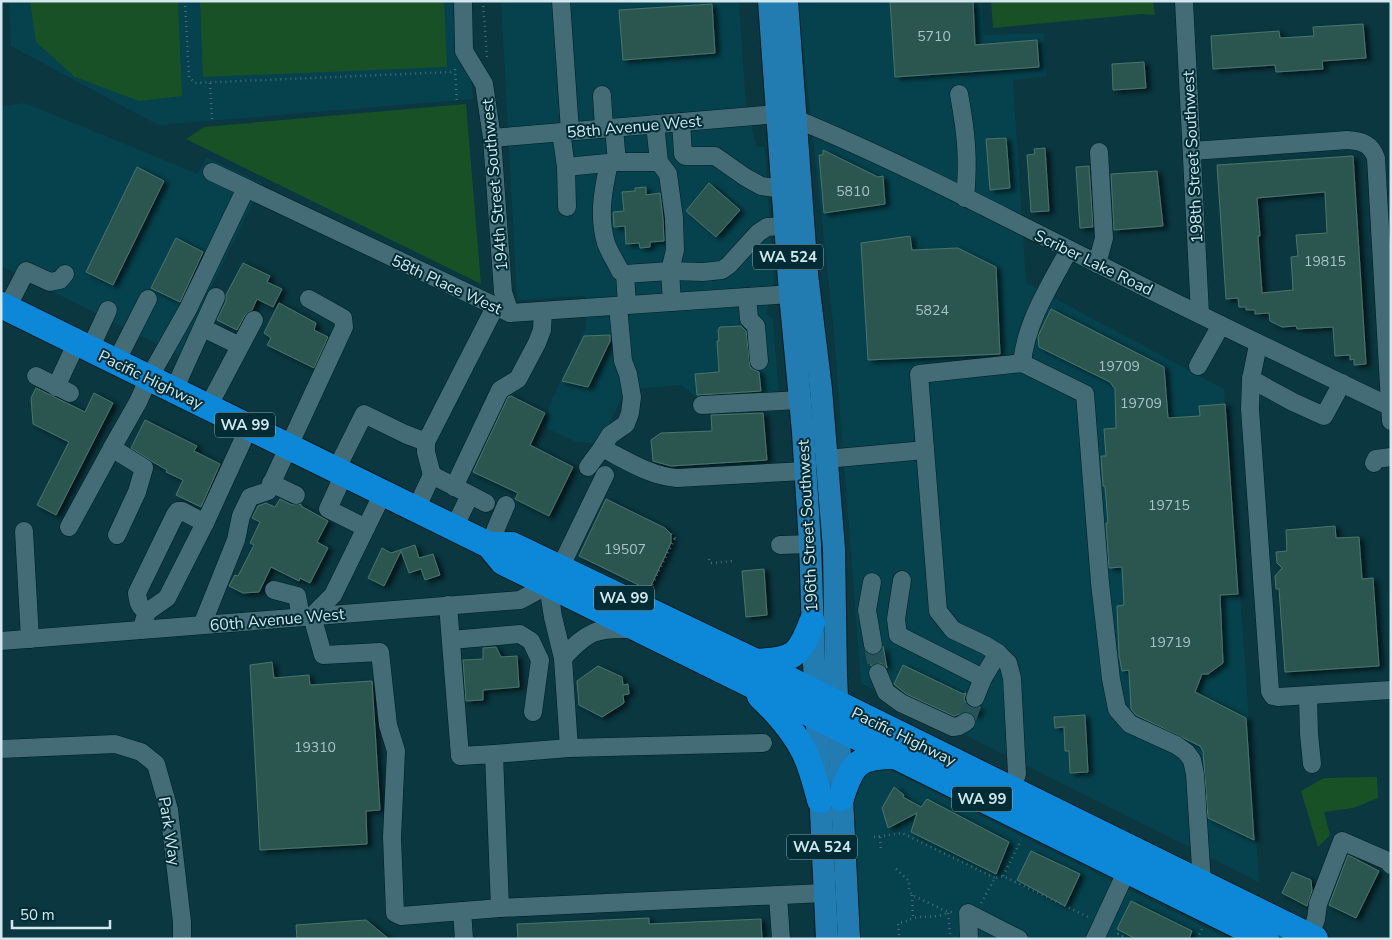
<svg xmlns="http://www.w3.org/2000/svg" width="1392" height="940" font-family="'Nunito Sans',sans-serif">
  <defs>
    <filter id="shadow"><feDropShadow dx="4.5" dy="2.5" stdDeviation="2.5" flood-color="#0009"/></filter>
  </defs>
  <rect width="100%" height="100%" fill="#0a3740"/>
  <g fill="#05424d">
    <path d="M9,1H465L473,99L158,125L11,46Z"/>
    <path d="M501,1H739L746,107L757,147H765L774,281L766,314L773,319L779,395L700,400L681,385L625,390L600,444L576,442L547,428L549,406L586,328L585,296L517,300Z"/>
    <path d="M798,1H982L984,35L1044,33L1047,76L1013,80L1026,283L1224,389L1245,660L1259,882L861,683L833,323Z"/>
    <path d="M25,103L198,174L206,157L262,183L179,355L1,266V106Z"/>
    <path d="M885,767L946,798L1228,939H858L851,790L857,773Z"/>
  </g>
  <g fill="#195126">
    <path d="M30,1H178L182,96L139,101L75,77L36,42Z"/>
    <path d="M200,1H444L447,67L203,77Z"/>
    <path d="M991,1H1153L1155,15L1142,14L993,28Z"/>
    <path d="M466,104L481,284L186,139L204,127Z"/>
    <path d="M1377,777L1378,798L1353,808L1324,812L1330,835L1318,847L1301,791L1324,778Z"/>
  </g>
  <g fill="#2c564f" stroke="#4a756c" fill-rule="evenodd" filter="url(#shadow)">
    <path d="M890,1H973L975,45L1037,40L1039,67L895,77Z"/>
    <path d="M712,4L715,53L623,60L619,10Z"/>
    <path d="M1363,24L1366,58L1322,61L1323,69L1276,72L1275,65L1213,69L1211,36L1279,31L1280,38L1314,36L1313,27Z"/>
    <path d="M1144,62L1146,88L1113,90L1112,64Z"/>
    <path d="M1006,138L1010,188L990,190L986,139Z"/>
    <path d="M1045,148L1049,211L1031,212L1027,155L1035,154L1034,149Z"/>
    <path d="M823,150L878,177L883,176L885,204L824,213L819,155H823Z"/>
    <path d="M1353,156L1366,364L1354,365V359L1350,360V355L1335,356L1333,327L1297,329L1296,326L1282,327L1270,321L1269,313L1255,314V310H1246V307H1239L1238,298L1226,299L1217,165ZM1325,192L1327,233L1296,235L1298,256L1291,257L1293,290L1262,293L1258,236H1260L1257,198Z"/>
    <path d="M1089,166L1093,227L1080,228L1076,167Z"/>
    <path d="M137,167L164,181L113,285L86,272Z"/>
    <path d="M1157,171L1163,226L1114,230L1111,174Z"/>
    <path d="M709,183L740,210L716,237L686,211Z"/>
    <path d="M646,187V195L660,193L663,219L664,241L650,242V247L640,248L639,243L626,244L625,226L614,227L613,212L624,211L622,192L635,191V188Z"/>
    <path d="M910,236L912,250L958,248L996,267L1000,354L868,360L861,243Z"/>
    <path d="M176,238L203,252L180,302L151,288Z"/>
    <path d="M243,263L270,276L267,282L282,289L273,307L257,299L252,310L245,315L237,330L217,320L226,301V295Z"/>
    <path d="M279,303L316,323L314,330L328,337L314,368L267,345L271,338L264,333Z"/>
    <path d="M1051,309L1164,367L1168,418L1200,416L1199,406L1225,404L1238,594L1220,595L1223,663L1208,674H1202L1195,692L1246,718L1254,840L1208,818L1203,751L1200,746L1136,715L1131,709L1129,670L1122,671L1119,655L1117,606L1124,605L1122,567L1109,568L1106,523H1108L1105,486H1103L1101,456H1106L1104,429L1116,428L1115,389L1110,382L1039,347L1038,336Z"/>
    <path d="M741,326L746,331L750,367L754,370L759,372L761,391L697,395L695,374L719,372L717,341H719L718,330L720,327Z"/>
    <path d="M610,335V341L588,387L562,381L584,336Z"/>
    <path d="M36,388L85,412L94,393L113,403L56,515L37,505L69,442L33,424L31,398Z"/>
    <path d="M511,396L545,413L530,445L573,467L549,516L515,499L518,493L473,472L508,397Z"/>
    <path d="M763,413L767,460L671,466L653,461L651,440L661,433L712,431L711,415Z"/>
    <path d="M145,420L197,446L194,451L220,464L201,507L176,495L183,480L166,472L167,470L153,462L131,448Z"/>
    <path d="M280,499L292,505L301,504V506L328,521L317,542L328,548L310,583L300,578L299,581L271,567L259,592L243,593L229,586L235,575L238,576L254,545L250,543L260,522L252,518L258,506L266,503L275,507Z"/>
    <path d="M606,499L665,528L671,534V543L649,590L579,556Z"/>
    <path d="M1335,526L1336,538L1359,537L1362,579L1373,578L1379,666L1285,672L1279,589H1276L1275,576L1282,568L1277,563L1276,552L1287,551L1286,530Z"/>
    <path d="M415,545L419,558L433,554L440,575L425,580L421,569L409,573L401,551L384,586L368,578L382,548L391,553Z"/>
    <path d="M764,569L767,615L746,617L742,571Z"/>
    <path d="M883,646L887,668L880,663L871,666L869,655H874L879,653Z"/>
    <path d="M496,647L501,657L517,656L519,687L483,690V700L466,701L463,660L483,659V648Z"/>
    <path d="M272,662L274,678L309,675L310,685L372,681L380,810L366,811L367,844L260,850L250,665Z"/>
    <path d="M903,665L963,694L966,693L964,699L967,705L972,708L980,707L975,717L972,713L967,711L954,716L906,694L894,684Z"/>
    <path d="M598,666L622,677L623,685L628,684L629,694L623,695L624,703L602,717L579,705L577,681Z"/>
    <path d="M1085,715L1088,772L1070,773L1069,751H1065L1064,727L1055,728L1054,717Z"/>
    <path d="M894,787L904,795L903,797L921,807L927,799L1009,842L996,874L911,832L917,813L888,828L882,808Z"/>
    <path d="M1031,851L1080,874L1065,906L1017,880Z"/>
    <path d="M1348,855L1379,871L1356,918L1329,905Z"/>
    <path d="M1292,872L1311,880L1312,891L1307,906L1282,893Z"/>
    <path d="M1131,901L1192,931L1189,939H1136L1117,929Z"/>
    <path d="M649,918V924L761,919L762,939H518L517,924Z"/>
    <path d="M366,920L389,939H297L296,925Z"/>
  </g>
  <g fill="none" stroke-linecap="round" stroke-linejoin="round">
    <g stroke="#28525a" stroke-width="18" stroke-dasharray="18 9" stroke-linecap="butt">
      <path d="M873,645L878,673"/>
      <path d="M966,722L975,698"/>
    </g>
    <defs>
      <g id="minor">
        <path d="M463,1L464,51L484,84L492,138L503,292L510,313"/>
        <path d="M561,1L570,131"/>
        <path d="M1184,1L1200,314"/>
        <path d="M959,94C966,132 969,159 965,198"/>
        <path d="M602,95L604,128"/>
        <path d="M681,122L683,154L685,156H715L745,177L761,186L783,189"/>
        <path d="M655,124L659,162L668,174L674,218L675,250L670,271L672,302"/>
        <path d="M614,128L617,162"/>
        <path d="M561,132L566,167L567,207"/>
        <path d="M492,138L777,114L796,119C905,164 1010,220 1116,273C1207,319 1299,363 1391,407"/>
        <path d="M1192,151L1348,140C1362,141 1371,144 1376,158L1391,421"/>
        <path d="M609,163C603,190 598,216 606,243C609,252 616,262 620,271L625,274L670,271L703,272L722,270L729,265L758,233L767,227L785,226"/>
        <path d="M566,167L617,162H659"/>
        <path d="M212,172L510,313L790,294"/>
        <path d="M1097,264L1104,238L1099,152"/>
        <path d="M625,274L627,305"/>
        <path d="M747,297L749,319L756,326L759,361"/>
        <path d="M7,308L26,271L50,282L60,280L65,274"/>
        <path d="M203,328L240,346"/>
        <path d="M1258,345L1251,379L1250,409L1270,691L1273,696L1278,697L1391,690"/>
        <path d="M90,349L108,310"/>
        <path d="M116,362L148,299"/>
        <path d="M1022,363C1026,322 1050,285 1069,250"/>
        <path d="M1198,366L1221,325"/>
        <path d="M36,376L70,393"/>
        <path d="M1251,379L1293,402L1324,416L1342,383"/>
        <path d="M56,387L77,342"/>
        <path d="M174,390L216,297"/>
        <path d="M702,405L800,400"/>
        <path d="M208,407L254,320"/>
        <path d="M602,448C626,460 650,476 677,478L805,471"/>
        <path d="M826,459L925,450"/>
        <path d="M1374,463L1376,459L1391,457"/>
        <path d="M588,467L602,448L610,435L626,424L630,413L632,397L628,374L623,361L618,306"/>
        <path d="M336,470L364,414L405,434L426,442"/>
        <path d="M344,474L328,509L366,528"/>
        <path d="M432,475L426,452V442L495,307"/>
        <path d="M271,483L296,495"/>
        <path d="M454,487L500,390L518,379L537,343L542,330L543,311"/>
        <path d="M383,493L333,595L312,616L323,655L380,652L388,725L396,751L392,837L395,913L401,916L500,908"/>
        <path d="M416,509L432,475L486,503"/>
        <path d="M69,527L112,448"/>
        <path d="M454,528L470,495"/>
        <path d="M24,531L30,639"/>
        <path d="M117,535L137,492L144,468L112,448L138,402L149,378L188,309L246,188"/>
        <path d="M489,545L506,505"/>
        <path d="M780,545L810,544"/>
        <path d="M560,568L605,475"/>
        <path d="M902,580L896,619L898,635L983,678L998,653"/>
        <path d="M872,582L867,610L873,645"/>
        <path d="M274,590L297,596L301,617"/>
        <path d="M448,605L460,756L494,754L500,908L824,893"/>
        <path d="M147,612C139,607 138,602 137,593L175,515L178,511H182L205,523"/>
        <path d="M202,625L236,540L241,516L250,497L268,491L344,327L343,318L309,299"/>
        <path d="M141,630L147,612L167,598L205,523L249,427"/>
        <path d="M451,640L520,634L531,641L540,660L533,712"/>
        <path d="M1,641L520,600L548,585L553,617L563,658L569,748L494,754"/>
        <path d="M563,658C588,631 595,628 632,629"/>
        <path d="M878,673L886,692L901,703L953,727L959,726L966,722"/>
        <path d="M1308,696L1309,734L1312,764"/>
        <path d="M975,698L983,678"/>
        <path d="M569,748L763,743"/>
        <path d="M1,749L115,744L141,752L156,764L169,810L182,922V939"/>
        <path d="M1012,789L1017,774L1012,678L1008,663L998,653L985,645L953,630L938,611L919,374L1022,363L1085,394L1100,583L1111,679L1117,709L1130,724L1176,745L1186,752L1192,760L1195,774L1202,883"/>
        <path d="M778,896L781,939"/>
        <path d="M462,911L464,939"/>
        <path d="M1310,936L1316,919L1318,904L1342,841L1388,861L1391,865"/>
        <path d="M969,939L968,913L1019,939"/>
        <path d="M1095,939L1127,870"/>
      </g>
      <g id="major">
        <path d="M769,1L790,294L803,432L810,544L814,663L827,939"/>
        <path d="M787,1L807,274L821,389L834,549L836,676L849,939"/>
      </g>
      <g id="highway">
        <path d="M1,305L489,545L503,562L1266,939"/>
        <path d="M489,545H512L756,662L798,684L1315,939"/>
        <path d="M756,662C793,660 799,657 812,622"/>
        <path d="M760,696C781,716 801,739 810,766C814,777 817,789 820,800"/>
        <path d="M841,798C852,763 858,756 895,756"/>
      </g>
    </defs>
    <use href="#minor" stroke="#001d23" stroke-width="19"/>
    <use href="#major" stroke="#001d23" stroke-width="24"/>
    <use href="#highway" stroke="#001d23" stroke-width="28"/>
    <g stroke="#486e76" stroke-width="2.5" stroke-dasharray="1 4" stroke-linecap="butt">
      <path d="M185,1L189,77L195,83L451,72L455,70"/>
      <path d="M483,1L487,58"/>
      <path d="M455,69L457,102"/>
      <path d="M210,83L212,119"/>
      <path d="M671,534L678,541"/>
      <path d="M709,559L710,563L733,561"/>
      <path d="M650,589L675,538"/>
      <path d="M874,837L902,833L995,878"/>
      <path d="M880,837L881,852"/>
      <path d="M896,869L909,881V890L912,895L948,912H953"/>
      <path d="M1003,876L1021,840"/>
      <path d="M912,895L913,918"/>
      <path d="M981,903L995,878L1003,876L1088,917"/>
      <path d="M899,935L898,923C908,922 907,920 914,918C926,915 938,919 948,912L950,934"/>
      <path d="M1116,939L1118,934L1128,939"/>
      <path d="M1197,939L1202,929"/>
    </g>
    <use href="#minor" stroke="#436c76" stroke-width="18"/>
    <use href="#major" stroke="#237cb1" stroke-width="22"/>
    <use href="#highway" stroke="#0d87d8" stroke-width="26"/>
  </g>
  <g text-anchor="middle" stroke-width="4" stroke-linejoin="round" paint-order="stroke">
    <g font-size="14" fill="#a8c4c6">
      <text x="934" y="41">5710</text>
      <text x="853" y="196">5810</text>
      <text x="1325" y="266">19815</text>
      <text x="932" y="315">5824</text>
      <text x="1119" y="371">19709</text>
      <text x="1141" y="408">19709</text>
      <text x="1169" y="510">19715</text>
      <text x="625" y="554">19507</text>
      <text x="1170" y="647">19719</text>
      <text x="315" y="752">19310</text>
    </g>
    <g fill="#002c35" stroke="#93b0b6" stroke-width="1">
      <rect x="753" y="244.5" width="70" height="25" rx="4"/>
      <rect x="215" y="412.5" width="60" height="25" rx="4"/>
      <rect x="594" y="585.5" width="60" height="25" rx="4"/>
      <rect x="952" y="786.5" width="60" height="25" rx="4"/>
      <rect x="787" y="834.5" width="70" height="25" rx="4"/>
    </g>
    <g font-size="15" font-weight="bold" fill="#d2e8ee">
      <text x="788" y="262">WA 524</text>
      <text x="245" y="430">WA 99</text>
      <text x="624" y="603">WA 99</text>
      <text x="982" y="804">WA 99</text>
      <text x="822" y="852">WA 524</text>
    </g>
    <g font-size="16" fill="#d2e8ee" stroke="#002c35">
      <text transform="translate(634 126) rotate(-5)" y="6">58th Avenue West</text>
      <text transform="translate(1192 157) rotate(-93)" y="6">198th Street Southwest</text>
      <text transform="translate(494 185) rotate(-95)" y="6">194th Street Southwest</text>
      <text transform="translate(1094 262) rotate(26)" y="6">Scriber Lake Road</text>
      <text transform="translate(447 284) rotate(25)" y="6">58th Place West</text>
      <text transform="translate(151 379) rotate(26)" y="6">Pacific Highway</text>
      <text transform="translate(807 526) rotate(-93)" y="6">196th Street Southwest</text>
      <text transform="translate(277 619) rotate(-5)" y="6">60th Avenue West</text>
      <text transform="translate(904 736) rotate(26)" y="6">Pacific Highway</text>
      <text transform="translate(170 831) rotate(81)" y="6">Park Way</text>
    </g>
  </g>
  <rect width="1392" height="940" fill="none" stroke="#d2e8ee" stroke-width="5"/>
  <path d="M12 920v8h98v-8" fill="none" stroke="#d2e8ee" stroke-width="2.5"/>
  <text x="20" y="920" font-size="15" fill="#d2e8ee" stroke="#002c35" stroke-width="4" paint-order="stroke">50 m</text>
</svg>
